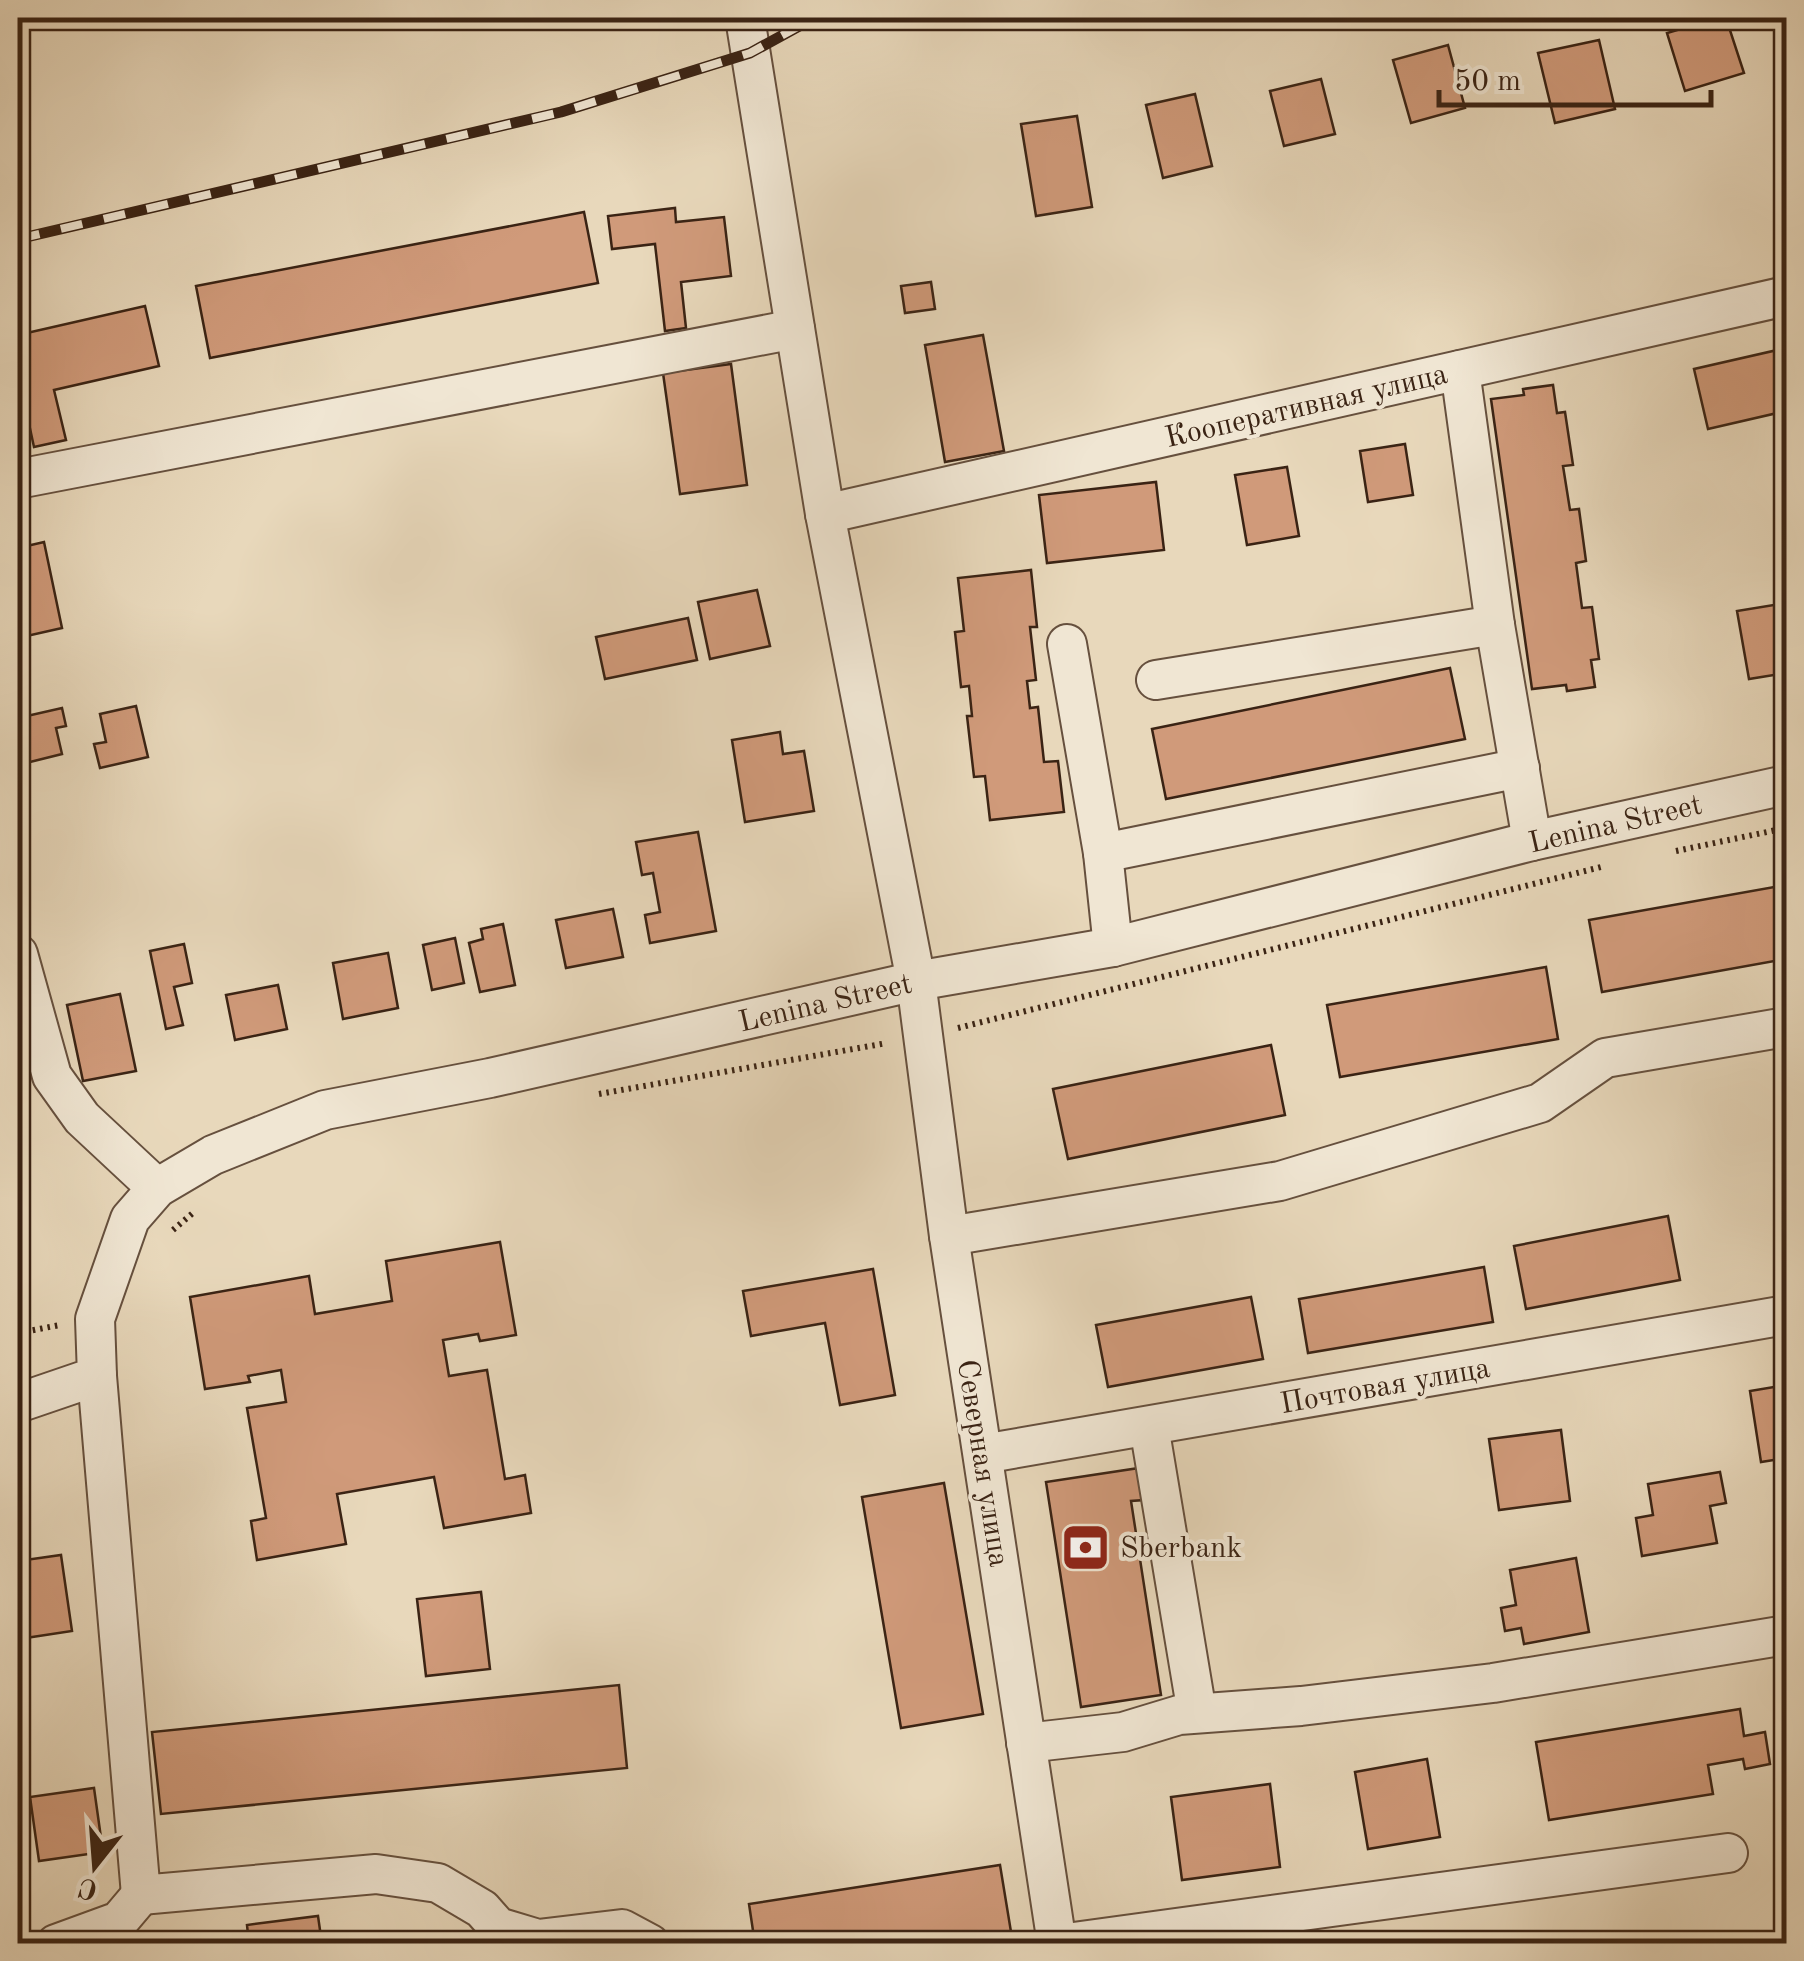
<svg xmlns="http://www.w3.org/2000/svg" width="1804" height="1961" font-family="'Old Standard TT',serif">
  <rect width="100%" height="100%" fill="#e8d8bb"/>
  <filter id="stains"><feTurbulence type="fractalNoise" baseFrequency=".002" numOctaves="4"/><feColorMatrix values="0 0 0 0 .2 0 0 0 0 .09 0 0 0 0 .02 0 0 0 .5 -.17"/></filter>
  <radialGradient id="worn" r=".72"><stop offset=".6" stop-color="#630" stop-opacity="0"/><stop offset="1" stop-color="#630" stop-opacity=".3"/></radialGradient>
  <g fill="#d09a7a" stroke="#3a2314" stroke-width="2.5">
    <path d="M1718,18H1726L1744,73L1685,91L1667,33Z"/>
    <path d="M1599,40L1615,109L1555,123L1538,53Z"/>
    <path d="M1448,45L1465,108L1411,123L1393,60Z"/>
    <path d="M1321,79L1335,134L1284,146L1270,91Z"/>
    <path d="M1195,94L1212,166L1163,178L1146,105Z"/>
    <path d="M1077,116L1092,207L1036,216L1021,124Z"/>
    <path d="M675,208L676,222L724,217L731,276L681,282L686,328L665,331L655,244L612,249L608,216Z"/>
    <path d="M584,212L598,283L210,358L196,286Z"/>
    <path d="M931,282L935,309L905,313L901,286Z"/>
    <path d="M145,306L159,366L54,390L66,440L34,447L23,396L18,397V335Z"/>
    <path d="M983,335L1004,451L945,462L925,345Z"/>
    <path d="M1786,348V411L1708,429L1694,369Z"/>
    <path d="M731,364L747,485L680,494L663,373Z"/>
    <path d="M1553,385L1557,413L1565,412L1573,465L1563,466L1570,510L1579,509L1586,561L1576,563L1582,608L1592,607L1599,659L1591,660L1595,687L1567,691L1566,685L1532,689L1491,399L1524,395L1523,389Z"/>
    <path d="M1405,444L1413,495L1368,502L1360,451Z"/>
    <path d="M1287,467L1299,536L1247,545L1235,475Z"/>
    <path d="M1156,482L1164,550L1047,563L1039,495Z"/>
    <path d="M44,542L62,628L18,638V548Z"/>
    <path d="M1031,570L1037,627H1030L1036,680L1027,681L1030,708L1038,707L1044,762L1058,761L1064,812L990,820L985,776L974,777L967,716H972L969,686L961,687L955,632L964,631L958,578Z"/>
    <path d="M757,590L770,646L710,659L698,602Z"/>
    <path d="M1786,603V673L1749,679L1737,611Z"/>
    <path d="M688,618L697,660L605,679L596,637Z"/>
    <path d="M1450,668L1465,739L1166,799L1152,729Z"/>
    <path d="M136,706L148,757L100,768L94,744L106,742L100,714Z"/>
    <path d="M62,708L66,726L56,728L62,754L18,765V718Z"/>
    <path d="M780,732L783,754L804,751L814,811L745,822L732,740Z"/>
    <path d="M698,832L716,931L650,943L645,915L660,912L653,873L642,875L636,842Z"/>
    <path d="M1786,885V959L1602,992L1589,920Z"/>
    <path d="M613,909L623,957L566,968L556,920Z"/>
    <path d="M503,924L515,985L480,992L469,943L483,939L481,929Z"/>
    <path d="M455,938L464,983L432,990L423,945Z"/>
    <path d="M184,944L192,983L174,987L183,1025L166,1029L150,951Z"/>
    <path d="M388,953L398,1008L343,1019L333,963Z"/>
    <path d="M1546,967L1558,1039L1340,1077L1327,1005Z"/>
    <path d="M278,985L287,1029L235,1040L226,995Z"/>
    <path d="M120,994L136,1071L83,1081L67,1005Z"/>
    <path d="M1271,1045L1285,1115L1068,1159L1053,1089Z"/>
    <path d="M1668,1216L1680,1280L1526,1309L1514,1246Z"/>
    <path d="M500,1242L516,1335L480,1341L478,1334L443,1340L449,1376L487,1370L505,1479L525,1475L531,1513L444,1528L434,1477L337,1494L346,1544L257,1560L251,1521L266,1518L247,1408L286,1402L281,1370L248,1376L250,1382L205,1389L190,1297L309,1276L315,1314L392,1301L386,1261Z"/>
    <path d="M1484,1267L1493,1322L1308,1353L1299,1299Z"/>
    <path d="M873,1269L895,1395L840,1405L825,1323L751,1336L743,1291Z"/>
    <path d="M1251,1297L1263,1359L1108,1387L1096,1325Z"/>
    <path d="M1786,1385V1458L1761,1462L1750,1391Z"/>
    <path d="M1561,1430L1570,1501L1499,1510L1489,1439Z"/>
    <path d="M1139,1468L1144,1500L1131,1501L1161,1695L1081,1707L1046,1482Z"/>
    <path d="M1720,1472L1726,1503L1710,1506L1717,1543L1642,1556L1636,1518L1653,1515L1648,1484Z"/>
    <path d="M944,1483L983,1714L901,1728L862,1497Z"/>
    <path d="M1786,1524V1577L1776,1526Z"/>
    <path d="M61,1555L72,1631L19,1639L18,1561Z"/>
    <path d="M1576,1558L1589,1632L1524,1644L1521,1628L1505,1631L1501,1608L1516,1605L1510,1570Z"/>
    <path d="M481,1592L490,1669L426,1676L417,1599Z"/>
    <path d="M619,1685L627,1768L161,1814L152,1732Z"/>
    <path d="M1740,1709L1744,1736L1765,1732L1770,1764L1745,1769L1743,1759L1708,1765L1713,1794L1549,1820L1536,1742Z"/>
    <path d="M1427,1759L1440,1837L1368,1849L1355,1772Z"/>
    <path d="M1270,1784L1280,1867L1182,1880L1171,1797Z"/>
    <path d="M94,1788L103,1852L39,1861L30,1797Z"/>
    <path d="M1000,1865L1013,1944H755L749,1904Z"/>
    <path d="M318,1916L322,1944H249L247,1925Z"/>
  </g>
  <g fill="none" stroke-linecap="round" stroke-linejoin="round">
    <defs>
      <g id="minor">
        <path d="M745,18L825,514L916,981L949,1236L1057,1944"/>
        <path d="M1460,370L1495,625L1532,841"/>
        <path d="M18,479L795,329"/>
        <path d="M825,514L1786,296"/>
        <path d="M1067,644L1103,853"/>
        <path d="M1156,680L1495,625"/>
        <path d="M1113,947L1103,853L1520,768"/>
        <path d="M18,954L52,1076L82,1118L157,1188"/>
        <path d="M949,1236L1280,1181L1540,1103L1605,1058L1786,1027"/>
        <path d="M97,1376L141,1895L376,1874L438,1883L482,1909L498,1927L538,1939L622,1929L650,1944"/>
        <path d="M18,1403L97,1376L95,1319L130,1219L157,1188L213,1155L325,1110L490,1078L916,981L1113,947L1532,841L1786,785"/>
        <path d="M1149,1426L1197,1713"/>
        <path d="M983,1454L1786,1315"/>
        <path d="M1026,1743L1123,1732L1179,1715L1301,1706L1493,1683L1786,1635"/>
        <path d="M56,1944L119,1921L141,1895"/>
        <path d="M1059,1944L1728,1853"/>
      </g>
    </defs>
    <use href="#minor" stroke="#66503e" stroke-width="42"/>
    <g stroke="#3a2314" stroke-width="6" stroke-dasharray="2.5 5" stroke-linecap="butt">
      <path d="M1676,851L1786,828"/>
      <path d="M958,1028L1601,867"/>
      <path d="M599,1094L887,1043"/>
      <path d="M173,1230L194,1212"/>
      <path d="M18,1333L60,1325"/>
    </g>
    <use href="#minor" stroke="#f0e6d3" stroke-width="38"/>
    <defs>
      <path id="rail" d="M18,239L561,112L750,53L814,18"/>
    </defs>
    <use href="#rail" stroke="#3a2314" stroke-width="11"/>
    <use href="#rail" stroke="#f0e6d3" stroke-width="8" stroke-dasharray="22" stroke-linecap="butt"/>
  </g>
  <defs>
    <symbol id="bank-square" viewBox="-11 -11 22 22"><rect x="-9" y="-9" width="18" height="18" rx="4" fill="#8f2418" stroke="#f0e6d3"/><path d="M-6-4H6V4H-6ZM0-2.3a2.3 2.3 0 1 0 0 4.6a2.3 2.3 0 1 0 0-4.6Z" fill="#fff"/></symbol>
  </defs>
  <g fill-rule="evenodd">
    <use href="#bank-square" x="1058" y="1520" width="55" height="55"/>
  </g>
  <g text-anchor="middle" stroke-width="8" stroke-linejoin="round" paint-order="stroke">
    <g font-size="30" fill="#3a2314" stroke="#f0e6d3">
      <text transform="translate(1306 405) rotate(-13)" y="10">Кооперативная улица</text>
      <text transform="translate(1615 823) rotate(-13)" y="10">Lenina Street</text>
      <text transform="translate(825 1002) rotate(-13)" y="10">Lenina Street</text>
      <text transform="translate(1385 1385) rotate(-10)" y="10">Почтовая улица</text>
      <text transform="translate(984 1463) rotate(81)" y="10">Северная улица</text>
    </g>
    <g font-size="30" fill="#3a2314" stroke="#f0e6d3" text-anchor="start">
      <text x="1120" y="1557">Sberbank</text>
    </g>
  </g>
  <rect width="1804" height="1961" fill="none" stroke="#e8d8bb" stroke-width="60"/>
  <rect x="20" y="20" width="1764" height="1921" fill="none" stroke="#3a2314" stroke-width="5"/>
  <rect x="30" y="30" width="1744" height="1901" fill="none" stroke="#3a2314" stroke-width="2.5"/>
  <g transform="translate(95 1866) rotate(197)" stroke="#f0e6d3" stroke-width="8" paint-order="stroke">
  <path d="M0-8L18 38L0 25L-18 38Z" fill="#3a2314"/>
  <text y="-15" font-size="28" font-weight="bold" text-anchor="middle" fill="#3a2314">С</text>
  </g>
  <path d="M1439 90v15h272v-15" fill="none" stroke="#3a2314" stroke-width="5"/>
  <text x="1454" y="90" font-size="30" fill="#3a2314" stroke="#f0e6d3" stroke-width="8" paint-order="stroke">50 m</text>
  <rect width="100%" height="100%" filter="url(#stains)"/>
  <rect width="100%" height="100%" fill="url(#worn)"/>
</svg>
